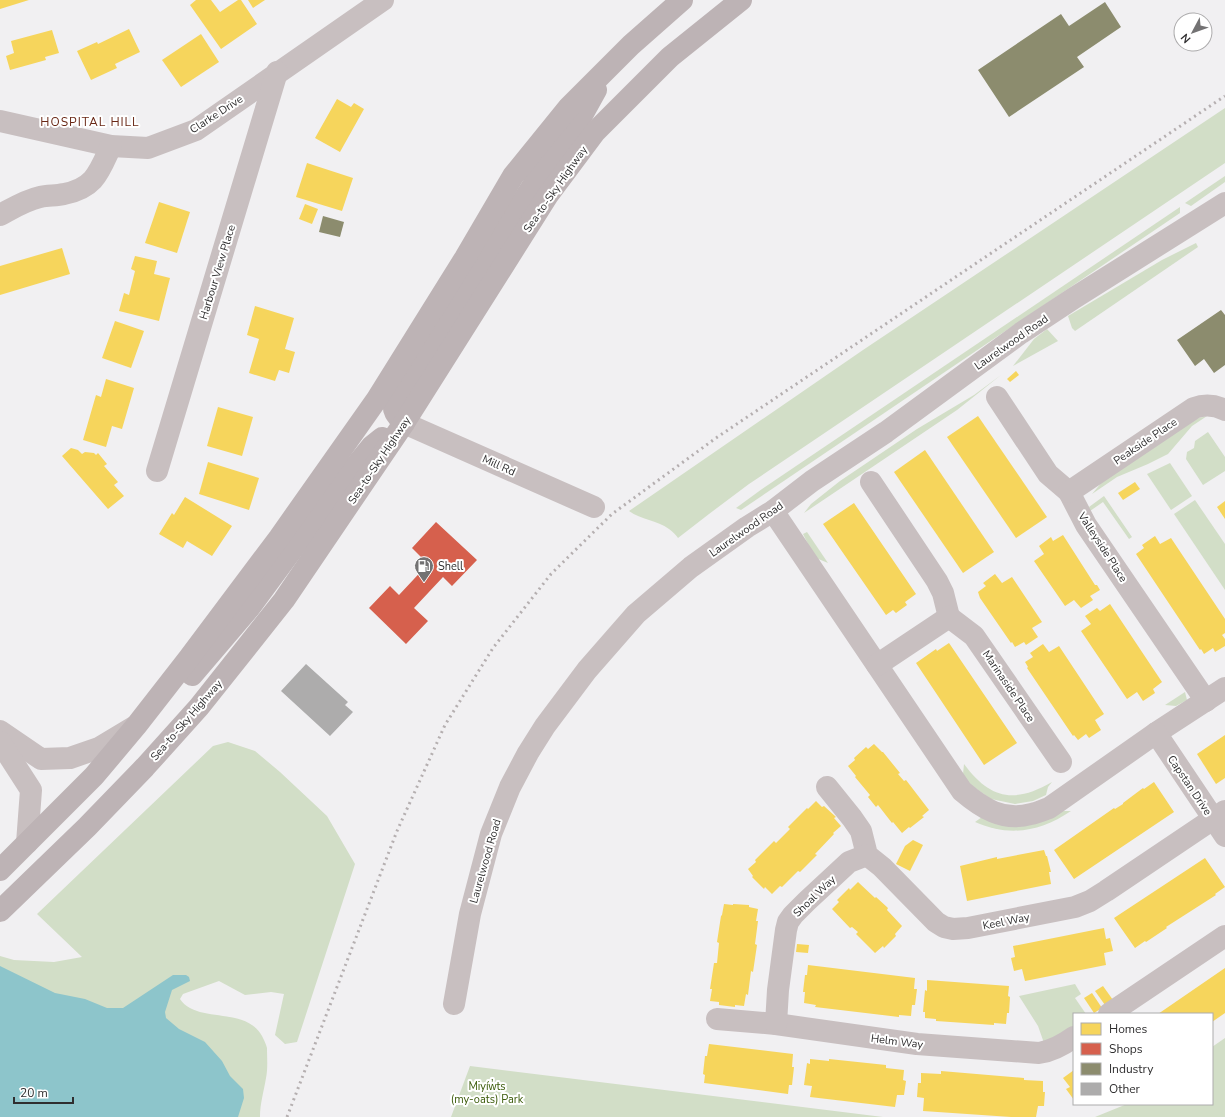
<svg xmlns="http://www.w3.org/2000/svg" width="1225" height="1117" font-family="'Nunito Sans',sans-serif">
  <rect width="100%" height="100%" fill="#f1f0f2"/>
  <g fill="#d2dec7">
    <path d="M1225,108V163L749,484L709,514L678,538C676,535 673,532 669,529C657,520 641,520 629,511L863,350Z"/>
    <path d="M1225,176V182L1191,206L1185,203Z"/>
    <path d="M1180,207V213L741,510L736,508L762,489Z"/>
    <path d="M1196,243L1198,247L1075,331L1072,328L1068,316L1162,260Z"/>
    <path d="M1047,329L1058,341L1013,366L1034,339Z"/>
    <path d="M1001,375L957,410L804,513L811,504L840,481L917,429L974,395Z"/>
    <path d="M1207,416L1192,426L1168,454L1148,464L1117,477L1092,494L1102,482L1195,419Z"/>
    <path d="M1208,432L1225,457V471L1203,485L1186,459L1187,452L1194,448L1195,441Z"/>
    <path d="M1170,463L1192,496L1171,510L1147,474Z"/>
    <path d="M1104,496L1132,537L1129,539L1103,502L1090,511L1089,507Z"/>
    <path d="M1195,500L1225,544V590L1174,514Z"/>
    <path d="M807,532L828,563L816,558L814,556L803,534Z"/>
    <path d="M1185,692L1187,700L1176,706L1165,705Z"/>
    <path d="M228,742L255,751L280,772L327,816L355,864L297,1042L285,1044L275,1035L284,994L271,992L245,995L219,981L183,994L180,999C196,1024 246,1006 262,1036C264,1040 266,1044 267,1048C267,1057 268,1069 266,1078C264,1091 260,1103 260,1117H173L0,998V956L14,960L54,962L82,957L37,914L213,746Z"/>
    <path d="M964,764C990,799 1014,804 1052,782L1048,787L1046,795L1033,801L1015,804L991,799L968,783L963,774Z"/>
    <path d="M1058,811H1071C1040,832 1009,837 975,822L982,817Z"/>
    <path d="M1075,984L1081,994L1075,998L1086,1014H1074V1027L1044,1043L1038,1026L1019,996Z"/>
    <path d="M1225,1038V1117H1095L1127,1104H1212V1047Z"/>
    <path d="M470,1066L883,1117H451Z"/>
  </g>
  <path fill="#8dc5cb" d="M0,966L55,993L85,999L107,1008H123L173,975H186L189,977L190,981L172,990L165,1012L166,1018L179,1029L205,1042L222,1061L230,1076L243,1089L244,1098L238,1117H0Z"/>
  <g fill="#f6d55c">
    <path d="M0,0H29L0,9Z"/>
    <path d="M196,0H211L220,12L238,0H241L257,24L221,49L190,5Z"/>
    <path d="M248,0H265L253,8Z"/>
    <path d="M129,29L140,52L115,64L117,68L91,80L77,51L97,42L98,44Z"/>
    <path d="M52,30L59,53L45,57L46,60L10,70L6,56L14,53L11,41Z"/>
    <path d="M201,34L219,62L181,87L162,60Z"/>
    <path d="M337,99L351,107L354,103L364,109L340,152L315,138Z"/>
    <path d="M307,163L353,178L342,211L296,197Z"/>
    <path d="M159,202L190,212L177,253L145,243Z"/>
    <path d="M305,204L318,209L312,224L299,219Z"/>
    <path d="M62,248L70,274L0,295V266Z"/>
    <path d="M135,256L157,261L154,274L170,278L159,321L119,311L124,293L129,295L135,271L131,269Z"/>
    <path d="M255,306L294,318L285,349L295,352L289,373L279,370L275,381L249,373L259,339L247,335Z"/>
    <path d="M115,321L144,331L131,368L102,358Z"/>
    <path d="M1016,371L1019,375L1010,382L1007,379Z"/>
    <path d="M106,379L134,388L122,429L112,426L106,447L83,440L96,395L101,397Z"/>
    <path d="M218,407L253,417L242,456L207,446Z"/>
    <path d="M978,416L1047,517L1016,538L947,437Z"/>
    <path d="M71,448L78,450L82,454L85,452L94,453L96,455L98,453L107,464L104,466L118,482L114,485L124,496L108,509L62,456Z"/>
    <path d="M925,450L994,552L963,573L894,472Z"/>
    <path d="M208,462L259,478L249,510L199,494Z"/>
    <path d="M1135,482L1140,489L1123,500L1118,493Z"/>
    <path d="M185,497L232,526L212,556L187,541L183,548L159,534L172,513L174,515Z"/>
    <path d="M1225,501V519L1217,507Z"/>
    <path d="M854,503L916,594L905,602L907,605L896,613L893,610L886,615L823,524Z"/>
    <path d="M1063,535L1095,585H1097L1100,590L1090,596L1093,600L1081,608L1074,600L1065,606L1034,561L1044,554L1039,546L1051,537L1053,541Z"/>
    <path d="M1155,536L1160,544L1171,538L1225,619V633L1222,635L1225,639V646L1215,652L1213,648L1204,654L1201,649L1200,650L1136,554L1144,548L1142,545Z"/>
    <path d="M995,574L1002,583L1012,577L1042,622L1032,628L1038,637L1026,645L1024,642L1015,647L1012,642L1011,643L980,598L978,592L986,586L983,583Z"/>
    <path d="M1110,604L1162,682L1153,689L1155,693L1143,701L1137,692L1127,699L1081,631L1091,624L1085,616L1097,608L1100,611Z"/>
    <path d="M949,643L1017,743L984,765L916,663L936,649L937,651Z"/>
    <path d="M1043,644L1049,652L1059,646L1104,714L1095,720L1101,730L1089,738L1086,734L1078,740L1074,735L1073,736L1027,668L1028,667L1025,662L1033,657L1030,653Z"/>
    <path d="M1225,735V778L1216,784L1197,754Z"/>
    <path d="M874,744L882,752H883L900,773L898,774L904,781L906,780L929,810L922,816L924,817L910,828L909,827L902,833L893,822L892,823L878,805L876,807L868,797L870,795L855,777L856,776L848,766L855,760L854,758L866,747L868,749Z"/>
    <path d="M1154,782L1174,812L1074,879L1054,850L1114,808L1115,809L1123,804V803L1143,788L1144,789Z"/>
    <path d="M816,801L822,807L824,806L836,817L834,818L841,826L833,833L834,834L815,854L817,855L800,872L798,871L782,887L780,886L772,894L765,887L764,889L752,877L753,876L748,869L756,862L755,860L774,841L776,843L790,829L788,827L807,808L808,809Z"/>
    <path d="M913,840L923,845L910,871L896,864L905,846Z"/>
    <path d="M1044,850L1046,856H1047L1051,872H1049L1051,884L967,901L960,866L997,857V859Z"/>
    <path d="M1205,858L1225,887L1215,894L1216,895L1166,927L1167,928L1146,942L1145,941L1135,948L1114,918Z"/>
    <path d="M858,882L875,898L876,897L888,908L887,910L902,926L895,934L896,936L884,948L883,946L875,953L856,934L858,932L852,927L850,928L832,909L839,902L837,900L849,888L850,890Z"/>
    <path d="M724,904L733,905V904L749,905V907L758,909L756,921H758L755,944L757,945L753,972L751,971L748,995L746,994L744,1006L735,1005V1007L719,1005V1002L710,1001L712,989H710L714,963H717L719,943L717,942L721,916L722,915Z"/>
    <path d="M1104,928L1106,939L1110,938L1113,951L1104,953L1106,965L1025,981L1022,969L1014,971L1011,958L1015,957L1013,946Z"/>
    <path d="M797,944L809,945L808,953L796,952Z"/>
    <path d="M808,965L915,978L914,989H917L915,1005H912L911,1016L899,1015V1017L815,1007L816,1005L804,1003L805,992H803L805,975H807Z"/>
    <path d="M1225,968V1013L1212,1022V1014H1158Z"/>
    <path d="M927,980L1009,986L1008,996L1010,997L1009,1013H1007L1006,1024L994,1023V1025L936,1021V1019L925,1018V1012H923L925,990L927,991Z"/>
    <path d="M1103,986L1113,1000L1105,1005L1095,991Z"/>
    <path d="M1092,993L1102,1008L1094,1013L1084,998Z"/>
    <path d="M709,1044L793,1054L792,1067H794L792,1085H789L788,1094L704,1083L705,1075L703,1074L705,1056H707Z"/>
    <path d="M810,1059L829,1061V1059L886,1065V1068L904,1070L903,1080L906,1081L904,1095H897L895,1107L810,1097L812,1086L804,1085L807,1063L810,1064Z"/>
    <path d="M1074,1070V1100L1066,1089L1070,1087L1063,1078Z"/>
    <path d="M941,1071L1024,1078V1080L1043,1081V1092H1045L1044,1106H1038L1036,1117H1011L923,1111L924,1098L917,1097L918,1083H921V1073L941,1074Z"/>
  </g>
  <path fill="#d6604d" d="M436,522L477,560L452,586L443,577L414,608L428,621L406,644L369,608L390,586L399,595L428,564L412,548Z"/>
  <g fill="#8c8c6e">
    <path d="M1105,2L1121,27L1077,57L1084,67L1009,117L978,70L1061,14L1069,26Z"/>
    <path d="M323,216L344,222L340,237L319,232Z"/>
    <path d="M1221,310L1225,315V365L1214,373L1204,359L1195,366L1177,340Z"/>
  </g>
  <path fill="#adacac" d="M306,664L348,702L345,705L353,712L330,736L281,691Z"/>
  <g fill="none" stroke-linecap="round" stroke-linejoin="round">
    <g stroke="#c8bfc0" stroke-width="22">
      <path d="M0,121L111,146L148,148L196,130L383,0"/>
      <path d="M0,215C13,208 26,200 40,197C48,195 56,196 64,194C95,188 99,172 111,146"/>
      <path d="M997,397L1048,474L1069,492L1086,525L1206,701"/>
      <path d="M404,423L594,507"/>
      <path d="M157,471L277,72"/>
      <path d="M871,482L937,581L943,593L949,617"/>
      <path d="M1069,492L1194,408C1205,404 1215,405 1225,410"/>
      <path d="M773,511L962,791C982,808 1003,822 1031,814C1037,813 1043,810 1049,808L1156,733L1225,688"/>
      <path d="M877,665L949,617L974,636L1061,762"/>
      <path d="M0,731L41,759L70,758L99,748L134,727"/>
      <path d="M1156,733L1225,836"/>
      <path d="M0,742L31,790L27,843"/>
      <path d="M827,787L852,818L861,831L867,855L882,867L936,922L944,927L953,929L968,928L1075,907L1090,901L1106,891L1225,811"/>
      <path d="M454,1004L470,914L491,834L510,787L528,753L545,726L587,670L636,614L691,567L747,527L773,511L812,481L886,432L1021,333L1074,298L1225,203"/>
      <path d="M1109,1014L1225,936"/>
      <path d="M717,1019L776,1024L917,1044L1039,1053C1052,1051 1063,1045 1074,1037"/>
      <path d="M776,1024L778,990L786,930L788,922L793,915L807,901L849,862L867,855"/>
    </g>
    <g stroke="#bdb3b5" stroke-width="22">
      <path d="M404,423C397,416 391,410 395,400L430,347L467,287L543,170L575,128L596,90"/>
      <path d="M192,675L250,607L336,490L372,446L382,438"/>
      <path d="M0,870L94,776L136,726L189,658L279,538L377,399L465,258L513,176L569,107L631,45L682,0"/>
      <path d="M0,911L87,827L145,767L199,707L284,600L404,423L548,195L595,132L670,57L741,0"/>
    </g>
    <path stroke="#b5afb0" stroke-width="3" stroke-dasharray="2 4" stroke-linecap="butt" d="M287,1117L397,831L445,725L493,648L551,574L612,514L716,438L1225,96"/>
  </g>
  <defs>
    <symbol id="fuel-pin" viewBox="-11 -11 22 30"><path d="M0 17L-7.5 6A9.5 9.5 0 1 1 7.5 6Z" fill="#737273" stroke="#fff"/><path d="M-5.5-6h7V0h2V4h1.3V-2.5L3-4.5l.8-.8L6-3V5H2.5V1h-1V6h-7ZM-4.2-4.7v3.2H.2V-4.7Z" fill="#fff"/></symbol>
  </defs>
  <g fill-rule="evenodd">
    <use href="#fuel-pin" x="413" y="555" width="22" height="30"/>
  </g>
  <g text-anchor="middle" stroke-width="4" stroke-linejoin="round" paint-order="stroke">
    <g font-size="11" fill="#2f2e2f" stroke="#fff">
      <text transform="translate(216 114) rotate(-33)" y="4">Clarke Drive</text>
      <text transform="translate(555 189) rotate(-55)" y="4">Sea-to-Sky Highway</text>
      <text transform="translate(217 272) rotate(-73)" y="4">Harbour View Place</text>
      <text transform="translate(1011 342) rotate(-35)" y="4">Laurelwood Road</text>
      <text transform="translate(1145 441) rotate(-34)" y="4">Peakside Place</text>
      <text transform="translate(379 460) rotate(-56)" y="4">Sea-to-Sky Highway</text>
      <text transform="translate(499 465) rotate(24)" y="4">Mill Rd</text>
      <text transform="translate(746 529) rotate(-35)" y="4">Laurelwood Road</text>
      <text transform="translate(1103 547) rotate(57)" y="4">Valleyside Place</text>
      <text transform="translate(1009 686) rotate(56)" y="4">Marinaside Place</text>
      <text transform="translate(186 720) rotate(-49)" y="4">Sea-to-Sky Highway</text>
      <text transform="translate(1190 785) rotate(56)" y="4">Capstan Drive</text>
      <text transform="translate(485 861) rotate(-74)" y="4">Laurelwood Road</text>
      <text transform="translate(814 896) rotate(-44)" y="4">Shoal Way</text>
      <text transform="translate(1006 921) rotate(-11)" y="4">Keel Way</text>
      <text transform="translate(897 1041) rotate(7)" y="4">Helm Way</text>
    </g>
    <g font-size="11" fill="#2f2e2f" stroke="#fff" text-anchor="start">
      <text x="438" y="570">Shell</text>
    </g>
    <g font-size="11" fill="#3a5a08" stroke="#fff">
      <text x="487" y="1090">Miyíw̓ts<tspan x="487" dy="13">(my-oats) Park</tspan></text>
    </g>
    <g font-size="12" letter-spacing="1" fill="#692715" stroke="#fff">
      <text x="90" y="126">HOSPITAL HILL</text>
    </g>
  </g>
  <rect x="1073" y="1013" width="140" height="92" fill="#ffffff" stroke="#acabac"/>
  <rect x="1081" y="1023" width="20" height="12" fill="#f6d55c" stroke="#acabac"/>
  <text x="1109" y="1033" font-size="12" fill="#2f2e2f">Homes</text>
  <rect x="1081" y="1043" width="20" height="12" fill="#d6604d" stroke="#acabac"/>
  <text x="1109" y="1053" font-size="12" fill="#2f2e2f">Shops</text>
  <rect x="1081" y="1063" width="20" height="12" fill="#8c8c6e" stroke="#acabac"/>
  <text x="1109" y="1073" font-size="12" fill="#2f2e2f">Industry</text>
  <rect x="1081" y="1083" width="20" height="12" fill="#adacac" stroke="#acabac"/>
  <text x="1109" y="1093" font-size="12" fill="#2f2e2f">Other</text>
  <g transform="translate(1193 32) rotate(229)"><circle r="19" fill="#ffffff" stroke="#acabac"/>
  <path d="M0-3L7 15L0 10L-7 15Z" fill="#737273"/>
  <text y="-6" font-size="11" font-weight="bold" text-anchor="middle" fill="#2f2e2f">N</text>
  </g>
  <path d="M14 1097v6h59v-6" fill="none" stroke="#2f2e2f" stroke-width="2"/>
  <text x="20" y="1097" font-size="12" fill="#2f2e2f" stroke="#ffffff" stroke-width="3" paint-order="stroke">20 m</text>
</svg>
